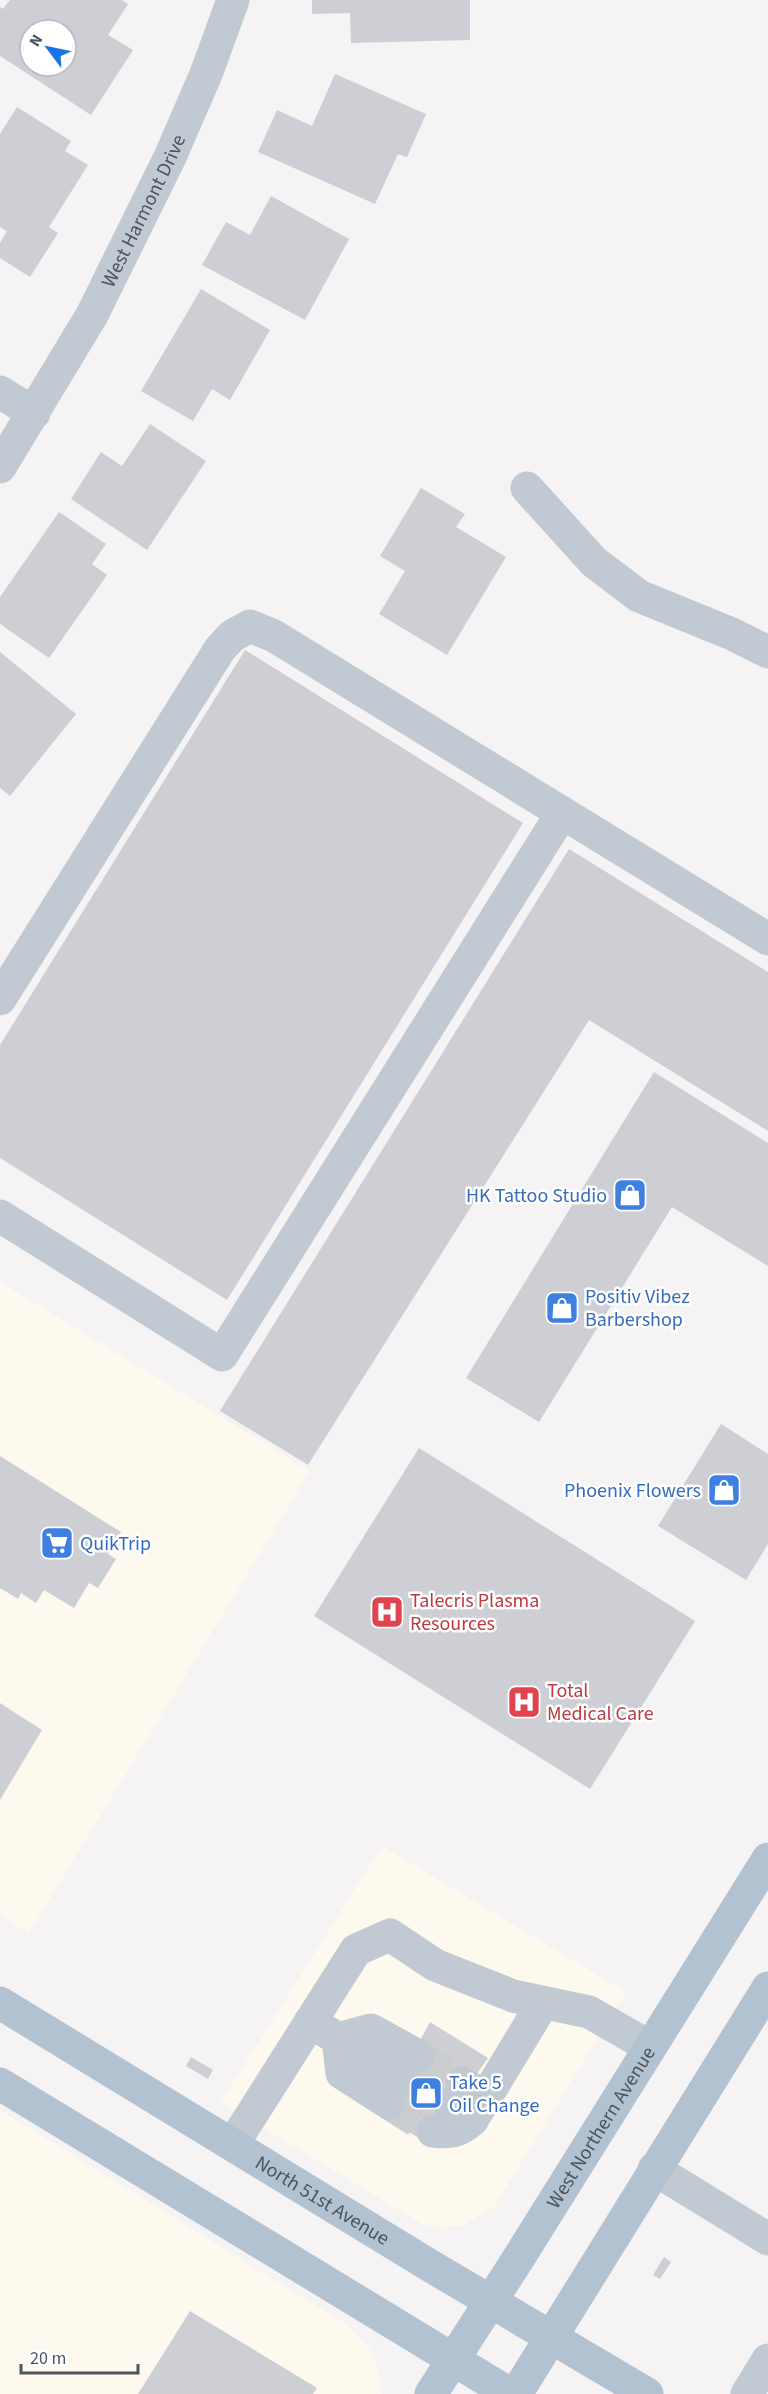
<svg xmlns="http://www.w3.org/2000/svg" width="768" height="2394" font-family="'Source Sans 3',sans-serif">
  <rect width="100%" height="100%" fill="#f5f3f3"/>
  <g fill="#fdf9ef">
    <path d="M0,1282L310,1471L29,1933L0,1915Z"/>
    <path d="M382,1846L626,1992L494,2207L464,2225L442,2228L422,2224L221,2102Z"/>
    <path d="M0,2110L347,2325L371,2351L379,2371L381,2394H0Z"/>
  </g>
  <g fill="#cdcfd5" fill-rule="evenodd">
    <path d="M10,0H122L128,4L108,35L133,50L91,115L0,56V7L3,9ZM30,30H66V66H30Z"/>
    <path d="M312,0H470V40L351,43L350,13L312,14Z"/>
    <path d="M335,74L426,114L407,157L398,154L375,204L258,152L277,110L312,126Z"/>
    <path d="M17,107L71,141L65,151L88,165L49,227L58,233L30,277L0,258V243L7,231L0,227V134Z"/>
    <path d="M271,196L349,239L305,320L202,265L226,222L250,235Z"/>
    <path d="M201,289L270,330L230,400L212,389L193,421L141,391Z"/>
    <path d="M150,424L206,461L147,550L71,499L101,452L122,466Z"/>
    <path d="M421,488L465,514L456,527L506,557L447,655L379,614L405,571L380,556Z"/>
    <path d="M59,512L106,544L92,564L107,575L49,658L0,624V597Z"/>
    <path d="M245,650L523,823L227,1300L0,1158V1045Z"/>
    <path d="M0,652L76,714L10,796L0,788Z"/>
    <path d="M569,849L768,972V1131L589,1020L308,1465L220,1411Z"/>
    <path d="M654,1072L768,1143V1266L672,1207L539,1422L466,1378Z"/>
    <path d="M721,1424L768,1454V1544L746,1580L658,1526Z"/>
    <path d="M419,1448L695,1621L590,1789L314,1616Z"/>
    <path d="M0,1456L121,1532L108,1554L116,1559L98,1588L89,1583L74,1608L44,1590L36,1603L21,1593L18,1599L0,1588Z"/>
    <path d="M0,1703L42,1730L0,1800Z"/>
    <path d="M430,2022L488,2058L427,2146L420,2141L421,2139L379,2115Z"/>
    <path d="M191,2057L213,2070L208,2079L186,2066Z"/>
    <path d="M664,2257L671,2262L660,2279L653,2275Z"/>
    <path d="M190,2311L317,2388L313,2394H138Z"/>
  </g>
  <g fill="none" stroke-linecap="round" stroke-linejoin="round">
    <g stroke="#caccce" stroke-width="33" stroke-dasharray="33 16" stroke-linecap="butt">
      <path d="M418,2056L462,2083"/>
      <path d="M404,2078L449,2104"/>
      <path d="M389,2103L433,2131"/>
    </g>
    <g stroke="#c1cad2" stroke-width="33">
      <path d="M0,392L34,413"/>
      <path id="s1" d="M0,467L92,315L170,157L206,74L233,0"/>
      <path d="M527,488L594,562L639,596L732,634L768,652"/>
      <path d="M0,999L220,649L232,636L250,626L274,636L768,939"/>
      <path d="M0,1216L222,1355L562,813"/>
      <path d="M310,2022L404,2078"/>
      <path d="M338,2039L342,2073L389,2103"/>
      <path d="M338,2039L371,2030L418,2056"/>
      <path d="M462,2083L486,2098"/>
      <path d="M449,2104L472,2120"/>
      <path d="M433,2131C450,2133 459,2132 472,2120L543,2003"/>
      <path d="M233,2144L356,1950L390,1935L435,1965L513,1996L589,2012L650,2047"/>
      <path d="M654,2169L768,2239"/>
      <path d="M747,2394L768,2360"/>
    </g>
    <g stroke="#b3c2d1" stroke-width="33">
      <path id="s2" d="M0,2003L429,2265L647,2394"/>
      <path d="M0,2084L510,2394"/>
      <path id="s3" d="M431,2394L518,2259L768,1859"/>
      <path d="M516,2394L768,1988"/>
    </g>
  </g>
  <defs>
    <symbol id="shop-square" viewBox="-11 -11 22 22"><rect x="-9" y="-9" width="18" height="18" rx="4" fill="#3f7fe0" stroke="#fff"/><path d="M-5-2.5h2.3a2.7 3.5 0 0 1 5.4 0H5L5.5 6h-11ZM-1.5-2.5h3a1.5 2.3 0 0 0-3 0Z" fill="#fff"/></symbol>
    <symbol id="supermarket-square" viewBox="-11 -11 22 22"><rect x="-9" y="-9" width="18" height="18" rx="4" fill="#3f7fe0" stroke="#fff"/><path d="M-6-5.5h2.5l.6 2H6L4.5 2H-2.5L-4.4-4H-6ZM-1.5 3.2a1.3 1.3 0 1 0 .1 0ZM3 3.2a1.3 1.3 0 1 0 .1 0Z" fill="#fff"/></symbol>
    <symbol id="hospital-square" viewBox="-11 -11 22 22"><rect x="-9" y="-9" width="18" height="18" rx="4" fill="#e0444e" stroke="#fff"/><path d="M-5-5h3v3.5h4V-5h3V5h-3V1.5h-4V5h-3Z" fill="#fff"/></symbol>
  </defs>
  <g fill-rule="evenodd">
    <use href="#shop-square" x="611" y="1176" width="38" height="38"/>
    <use href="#shop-square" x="543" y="1289" width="38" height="38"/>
    <use href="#shop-square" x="705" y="1471" width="38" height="38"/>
    <use href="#supermarket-square" x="38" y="1524" width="38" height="38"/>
    <use href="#hospital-square" x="368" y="1593" width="38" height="38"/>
    <use href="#hospital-square" x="505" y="1683" width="38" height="38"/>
    <use href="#shop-square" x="407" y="2074" width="38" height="38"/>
  </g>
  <g text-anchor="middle" stroke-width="5" stroke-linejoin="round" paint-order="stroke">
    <g font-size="20" fill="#4a5661" stroke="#fff">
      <text dy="7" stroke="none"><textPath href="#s1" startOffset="294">West Harmont Drive</textPath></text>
      <text dy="7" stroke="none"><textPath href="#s3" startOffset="316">West Northern Avenue</textPath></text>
      <text dy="7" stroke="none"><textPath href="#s2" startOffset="378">North 51st Avenue</textPath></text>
    </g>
    <g font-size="20" fill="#366cbe" stroke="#fff" text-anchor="start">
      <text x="607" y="1202" text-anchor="end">HK Tattoo Studio</text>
      <text x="585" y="1303">Positiv Vibez<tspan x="585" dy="23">Barbershop</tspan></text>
      <text x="701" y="1497" text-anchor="end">Phoenix Flowers</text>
      <text x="80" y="1550">QuikTrip</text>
      <text x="449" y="2089">Take 5<tspan x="449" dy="23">Oil Change</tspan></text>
    </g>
    <g font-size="20" fill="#be3a42" stroke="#fff" text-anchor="start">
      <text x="410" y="1607">Talecris Plasma<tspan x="410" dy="23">Resources</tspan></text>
      <text x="547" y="1697">Total<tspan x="547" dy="23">Medical Care</tspan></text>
    </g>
  </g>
  <g transform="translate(48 48) rotate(302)"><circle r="28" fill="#ffffff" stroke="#b7bbc0" stroke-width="1.5"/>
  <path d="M0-4.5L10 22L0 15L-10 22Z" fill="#1a73e8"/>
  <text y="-9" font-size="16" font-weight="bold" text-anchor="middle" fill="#4a5661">N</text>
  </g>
  <path d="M21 2364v9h117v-9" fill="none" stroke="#4a5661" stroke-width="3"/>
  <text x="30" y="2364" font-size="18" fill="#4a5661" stroke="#ffffff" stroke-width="4.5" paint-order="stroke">20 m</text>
</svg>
